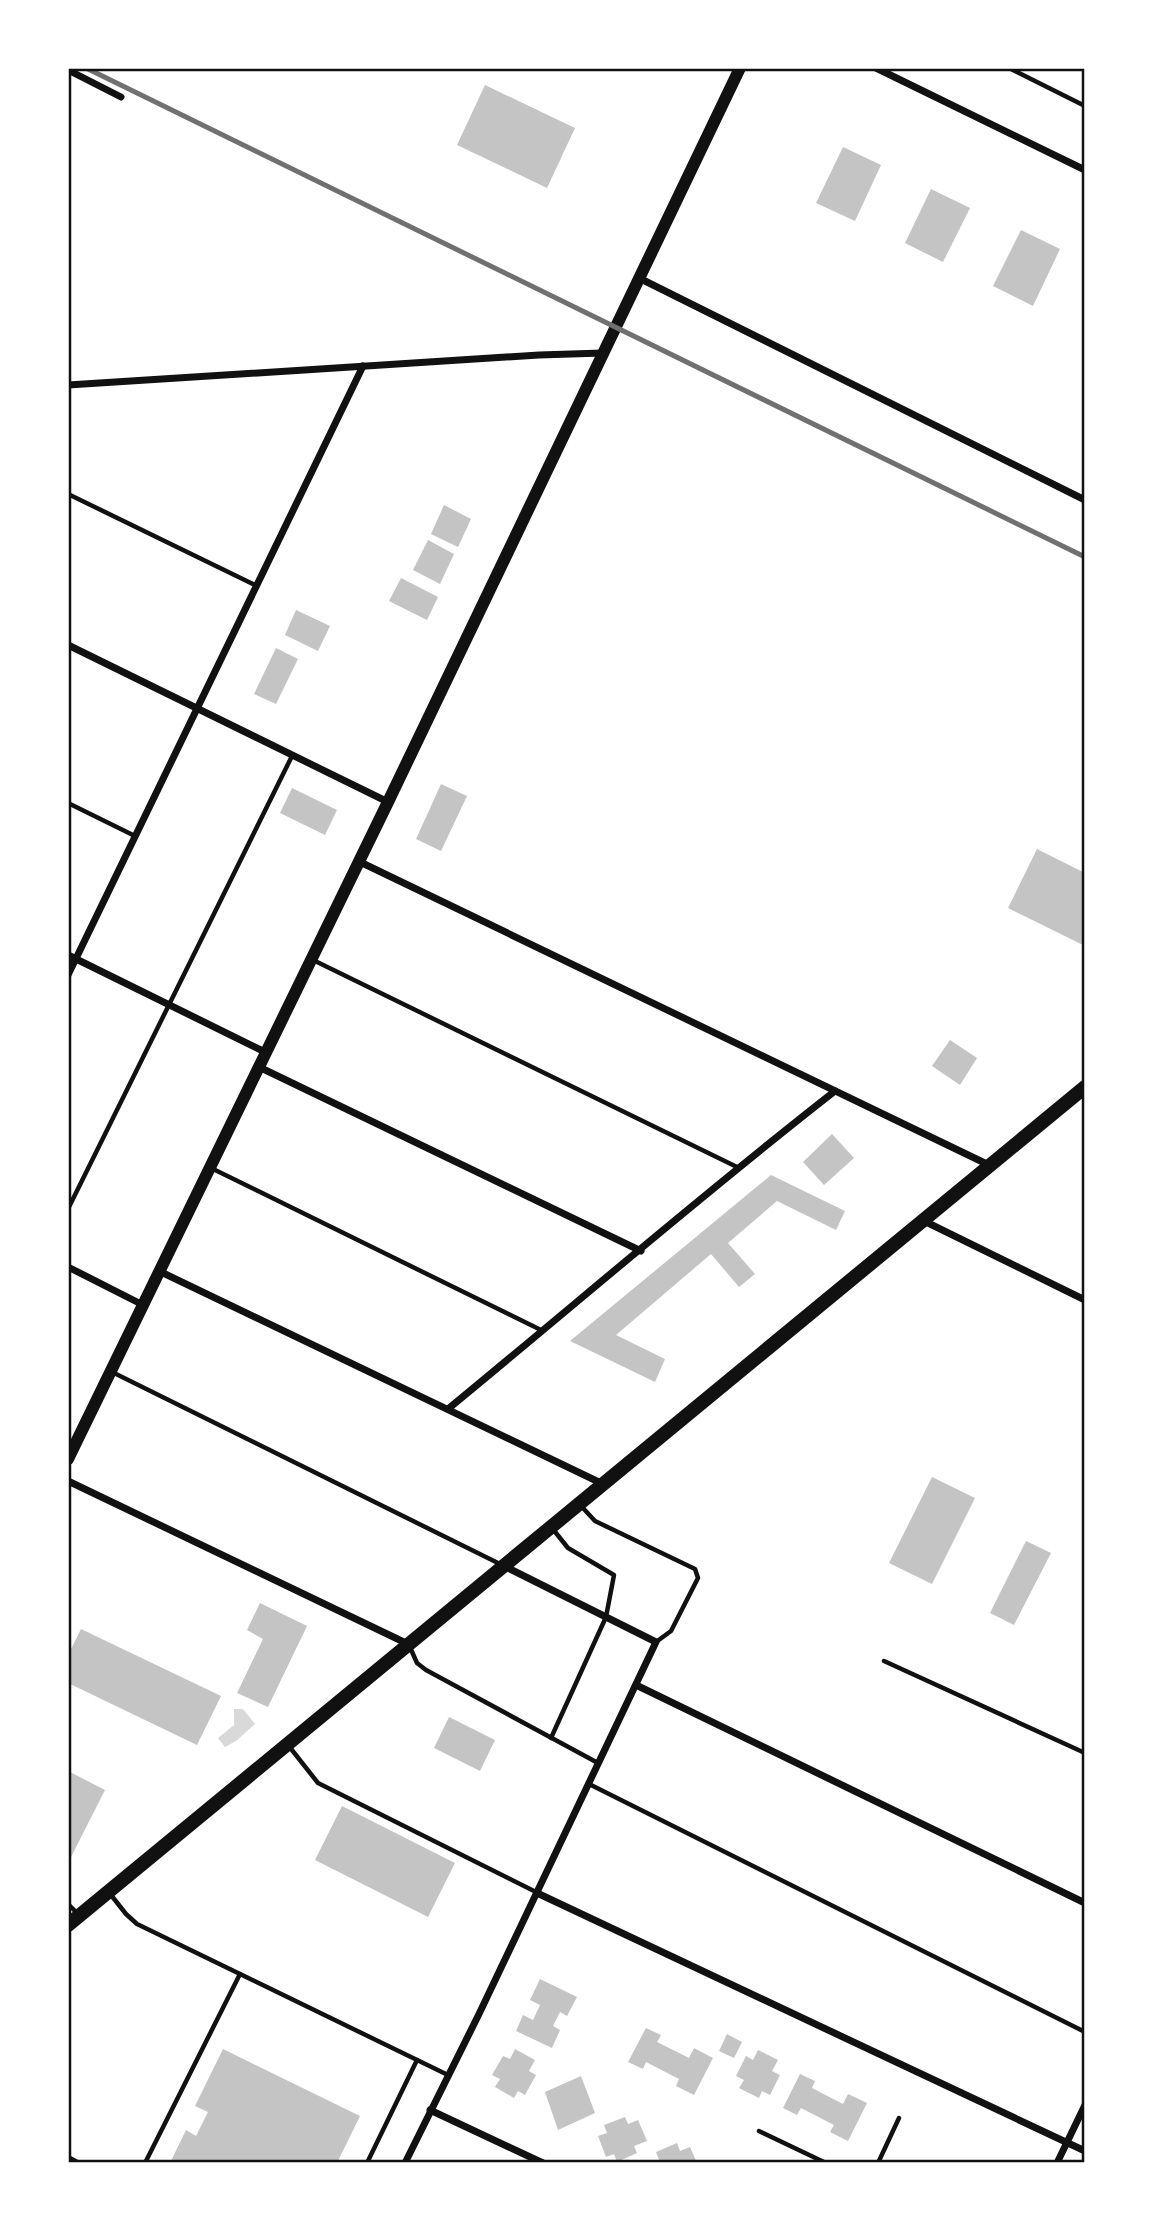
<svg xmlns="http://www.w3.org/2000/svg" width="1153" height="2231" font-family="Arial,sans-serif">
  <rect width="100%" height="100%" fill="#fff"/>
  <path fill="#d9d9d9" d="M234,1709H243L255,1724L236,1741L225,1747L218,1738L234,1725Z"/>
  <g fill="#c4c4c4">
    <path d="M485,85L575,128L547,188L457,145Z"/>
    <path d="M843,147L881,165L855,221L816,203Z"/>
    <path d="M931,189L970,208L943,262L905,243Z"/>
    <path d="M1021,230L1060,249L1033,306L993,286Z"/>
    <path d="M444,505L471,519L458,547L431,534Z"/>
    <path d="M428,540L454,554L440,584L413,570Z"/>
    <path d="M401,578L438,597L427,620L389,601Z"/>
    <path d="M296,610L330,626L318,651L285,635Z"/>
    <path d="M276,648L298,659L276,704L254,694Z"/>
    <path d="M441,784L467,796L441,851L416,839Z"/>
    <path d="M292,788L337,810L325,835L280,813Z"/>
    <path d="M1037,849L1085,873V946L1008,908Z"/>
    <path d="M950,1040L977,1058L960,1085L932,1066Z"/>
    <path d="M832,1134L854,1158L824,1185L803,1162Z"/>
    <path d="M771,1175L845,1211L836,1230L777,1201L728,1243L755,1274L739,1287L711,1254L616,1335L665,1359L655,1382L570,1341Z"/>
    <path d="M932,1477L975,1498L932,1584L889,1563Z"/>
    <path d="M1026,1541L1051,1553L1014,1625L990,1613Z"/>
    <path d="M260,1603L307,1626L268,1707L237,1693L263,1639L247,1630Z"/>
    <path d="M81,1629L221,1696L197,1745L68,1683V1655Z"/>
    <path d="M449,1717L495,1740L480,1771L434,1748Z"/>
    <path d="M68,1771L105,1790L68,1863Z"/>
    <path d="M342,1806L455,1863L428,1917L315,1860Z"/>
    <path d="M540,1979L577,1997L567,2016L560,2012L553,2026L560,2030L552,2048L516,2031L523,2015L533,2020L540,2005L530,2000Z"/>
    <path d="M646,2028L661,2035L657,2042L689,2058L694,2048L713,2058L694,2095L676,2086L679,2079L646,2062L643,2069L628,2062Z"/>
    <path d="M727,2034L742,2042L734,2058L719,2051Z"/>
    <path d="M223,2049L360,2116L337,2163H170L186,2130L196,2136L208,2112L195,2106Z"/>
    <path d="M515,2049L535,2060L529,2071L536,2075L525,2095L518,2091L514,2098L495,2087L500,2079L492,2075L503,2056L510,2059Z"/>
    <path d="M758,2050L778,2060L772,2071L780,2075L770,2095L762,2091L759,2098L739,2088L744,2080L736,2076L746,2056L753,2060Z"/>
    <path d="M800,2074L815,2081L812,2088L843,2104L848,2094L867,2103L848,2141L830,2132L834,2125L801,2108L797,2115L783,2108Z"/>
    <path d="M581,2076L595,2113L558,2130L545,2092Z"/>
    <path d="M625,2117L628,2124L638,2120L647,2141L634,2146L637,2153L617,2162L614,2154L606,2157L598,2136L607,2133L604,2125Z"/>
    <path d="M677,2143L680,2151L690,2147L697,2163H651L659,2160L656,2152Z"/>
  </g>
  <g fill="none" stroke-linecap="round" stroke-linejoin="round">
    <g stroke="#111" stroke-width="4.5">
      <path d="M1009,68L1085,106"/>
      <path d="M68,494L257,586"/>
      <path d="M68,803L135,836"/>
      <path d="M313,960L737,1167"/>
      <path d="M211,1168L543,1331"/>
      <path d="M68,1209L292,756"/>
      <path d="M112,1372L500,1564"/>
      <path d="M582,1507L595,1521L695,1569L698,1578L671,1631L656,1642"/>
      <path d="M409,1645L417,1663L426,1670L598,1763"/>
      <path d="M884,1661L1085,1753"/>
      <path d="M551,1738L606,1617L614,1575L568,1548L552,1528"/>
      <path d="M288,1745L318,1783L536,1892"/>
      <path d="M589,1784L1085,2032"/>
      <path d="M111,1895L126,1914L137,1924L448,2075"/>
      <path d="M68,1904L79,1915"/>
      <path d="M759,2131L826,2163"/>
      <path d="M68,2157L79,2163"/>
      <path d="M145,2163L240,1974"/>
      <path d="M367,2163L417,2060"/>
      <path d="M878,2163L899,2118"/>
    </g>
    <g stroke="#111" stroke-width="7">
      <path d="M876,68L1085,170"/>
      <path d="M68,70L121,97"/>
      <path d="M639,278L1085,500"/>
      <path d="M68,385L539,355L603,353"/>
      <path d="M68,645L388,802"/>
      <path d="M358,861L991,1166"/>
      <path d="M68,955L265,1052"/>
      <path d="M68,975L363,366"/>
      <path d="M259,1067L641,1251"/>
      <path d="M924,1221L1085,1300"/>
      <path d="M68,1267L143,1305"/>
      <path d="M159,1271L603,1484"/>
      <path d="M448,1409C577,1303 704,1193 835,1091"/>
      <path d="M68,1481L408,1644"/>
      <path d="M636,1685L1085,1903"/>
      <path d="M537,1893L1085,2151"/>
      <path d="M430,2110L543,2163"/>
      <path d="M405,2163L479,2014L656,1642L504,1566"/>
      <path d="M1057,2163L1085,2105"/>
    </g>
    <path stroke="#111" stroke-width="12" d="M68,1459L388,802L740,68"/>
    <path stroke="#111" stroke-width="14" d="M68,1925L1085,1087"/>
    <path stroke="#707070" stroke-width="5" d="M86,68L1085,557"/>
  </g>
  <rect width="1153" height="2231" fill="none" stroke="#ffffff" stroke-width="140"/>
  <rect x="70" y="70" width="1013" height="2091" fill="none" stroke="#111" stroke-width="2.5"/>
</svg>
